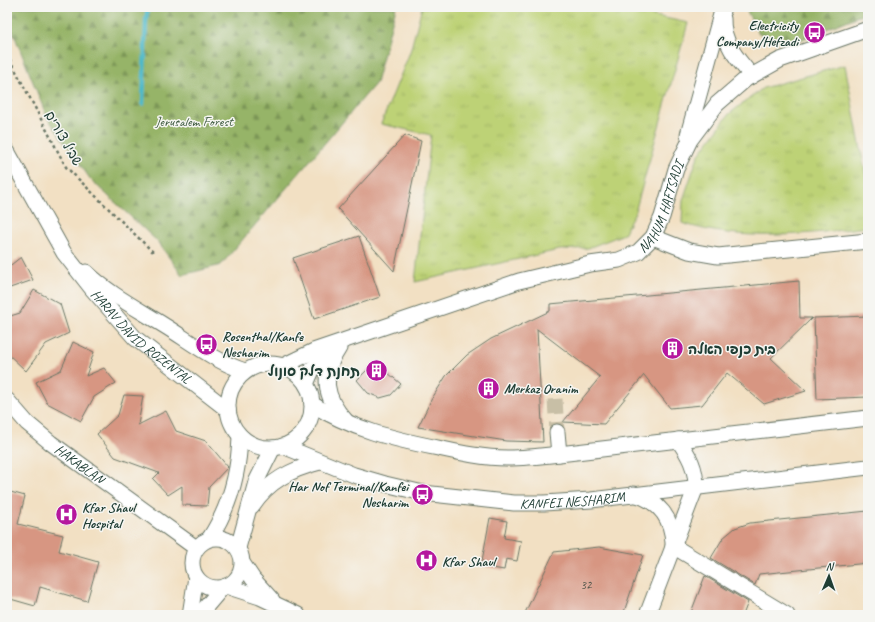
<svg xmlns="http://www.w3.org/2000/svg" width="875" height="622" font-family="Caveat,'Playpen Sans Hebrew',sans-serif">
  <defs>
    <pattern id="grass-tufts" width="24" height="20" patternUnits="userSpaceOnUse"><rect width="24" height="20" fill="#bdd276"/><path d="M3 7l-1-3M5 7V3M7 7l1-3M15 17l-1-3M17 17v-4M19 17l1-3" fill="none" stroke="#a2b567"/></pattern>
    <pattern id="forest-firs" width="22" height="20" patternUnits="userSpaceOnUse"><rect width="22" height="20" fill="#96b467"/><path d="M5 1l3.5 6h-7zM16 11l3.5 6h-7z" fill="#7a9456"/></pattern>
  </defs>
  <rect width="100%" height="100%" fill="#f6f6f2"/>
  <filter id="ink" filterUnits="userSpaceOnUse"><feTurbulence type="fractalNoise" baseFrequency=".025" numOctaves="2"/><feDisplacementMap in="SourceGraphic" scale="8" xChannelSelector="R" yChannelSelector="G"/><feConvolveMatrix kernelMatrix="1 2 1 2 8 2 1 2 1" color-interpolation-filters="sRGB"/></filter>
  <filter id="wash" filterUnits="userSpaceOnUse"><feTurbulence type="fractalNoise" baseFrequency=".012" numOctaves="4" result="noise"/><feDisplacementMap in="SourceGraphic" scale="16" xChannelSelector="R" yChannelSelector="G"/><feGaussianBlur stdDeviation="0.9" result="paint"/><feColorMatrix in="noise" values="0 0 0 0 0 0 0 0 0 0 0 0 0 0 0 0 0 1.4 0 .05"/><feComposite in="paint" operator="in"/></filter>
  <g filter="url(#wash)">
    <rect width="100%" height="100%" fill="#f2e0c3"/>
    <g fill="url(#grass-tufts)" stroke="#6e8855">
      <path d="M422,7H613L688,23L635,212L624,234L588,248L559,250L415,282L431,135L381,124L410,52Z"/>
      <path d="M845,65L868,188V227C807,234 742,243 682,223L683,200L698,156L729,114L763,88Z"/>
    </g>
    <g fill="url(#forest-firs)" stroke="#5a784e">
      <path d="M7,7H396L376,83L221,265L182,275L157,241L91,180L47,117L7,17Z"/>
      <path d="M745,7H868V12L788,45L758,33Z"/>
    </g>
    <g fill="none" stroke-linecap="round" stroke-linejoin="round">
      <path stroke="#4eb9cb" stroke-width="4.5" d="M143,104L146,19L148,7"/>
    </g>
    <g id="blocks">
      <g fill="#d79682">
        <path d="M405,135L421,141L394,271L338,209Z"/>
        <path d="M359,236L380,297L314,319L293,258Z"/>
        <path d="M21,257L33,280L7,289V268Z"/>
        <path d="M799,281L800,318H812L771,358L806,391L764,404L727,373L702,405L670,408L644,375L604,424L563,422L600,377L537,329L543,442L506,441L418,427L431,400L446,376L467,355L491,339L550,311V304Z"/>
        <path d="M34,290L60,304L69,333L46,344L26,371L7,353V317L20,313Z"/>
        <path d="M868,316V397L817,399L814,318Z"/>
        <path d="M73,342L94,352L86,376L104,368L116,383L94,397L81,421L47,403L36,382L61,370Z"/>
        <path d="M375,362L401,384L391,395L380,398L368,393L357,380Z"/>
        <path d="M124,395L143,396L138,425L166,411L176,431L206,441L228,467L209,487L207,506L182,505V486L168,495L153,479L159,473L115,457L97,434L118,415Z"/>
        <path d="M7,491L25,496L18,524L63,535L59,551L98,562L87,601L40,587L35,606L7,598Z"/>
        <path d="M868,511V563L759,574L755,585L711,558L723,538L735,528L750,523Z"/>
        <path d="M490,518L507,521L504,538L521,541L517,561L506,559L504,570L481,566Z"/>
        <path d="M599,547L643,555L623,615H524L554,552Z"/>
        <path d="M705,576L748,602L743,615H690Z"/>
      </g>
    </g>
  </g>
  <g filter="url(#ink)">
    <use href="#blocks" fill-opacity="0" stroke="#697666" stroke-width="1"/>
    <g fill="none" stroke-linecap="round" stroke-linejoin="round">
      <path stroke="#c8bfa6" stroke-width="15" stroke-dasharray="15 8" stroke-linecap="butt" d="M555,399L557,432"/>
      <defs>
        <g id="minor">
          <path d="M723,18C722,42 737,59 752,76"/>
          <path d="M688,135L723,7"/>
          <path id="s1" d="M7,151L64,253L93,290L135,338L228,410"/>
          <path d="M653,237L689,251L718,256L868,241"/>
          <path d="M86,272C109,294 138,309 165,326C191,342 216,362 245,371"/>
          <path d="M339,348C321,374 324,398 346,421"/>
          <circle cx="270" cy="406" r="42"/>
          <path id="s2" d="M283,366L316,350L519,281L590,264L619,260L638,252L653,237L662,217L676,169L690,140L717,104L746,79L780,60L868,29"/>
          <path d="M306,384L313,368L336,350"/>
          <path id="s3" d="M7,400L27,423L51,443L196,548"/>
          <path d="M312,404C351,429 393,439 438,448C461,453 484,458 507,458C524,458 542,456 559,454L868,418"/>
          <path d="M557,432L559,454"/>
          <path id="s4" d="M283,446L354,475L385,484L423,493L514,503H544L591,500L868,467"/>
          <path d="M634,494C659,501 672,518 673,543"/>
          <path d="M252,506C268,481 292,469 320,462"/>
          <circle cx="217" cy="563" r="25"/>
          <path d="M209,539C230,507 239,474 240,436"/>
          <path d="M673,546L787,615"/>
          <path d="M238,548L256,482L273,448"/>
          <path d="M243,564L253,579L272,600"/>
          <path d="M226,586L260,597L298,615"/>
          <path d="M190,615L196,577"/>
          <path d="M199,615L222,588"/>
          <path d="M647,615L696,487C696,468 689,455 678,440"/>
        </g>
      </defs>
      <use href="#minor" stroke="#697666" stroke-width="17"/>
      <path stroke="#697666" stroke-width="2.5" stroke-dasharray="3 3" stroke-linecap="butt" d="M7,54L66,167L154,253"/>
      <use href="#minor" stroke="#fff" stroke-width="15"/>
    </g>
  </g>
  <defs>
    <symbol id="bus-disc" viewBox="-11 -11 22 22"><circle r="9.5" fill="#b5179e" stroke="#f6f6f2"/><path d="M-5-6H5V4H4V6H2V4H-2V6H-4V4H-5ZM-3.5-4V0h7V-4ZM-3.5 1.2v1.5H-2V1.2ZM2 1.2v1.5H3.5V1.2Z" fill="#fff"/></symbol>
    <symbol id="building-disc" viewBox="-11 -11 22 22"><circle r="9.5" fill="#b5179e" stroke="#f6f6f2"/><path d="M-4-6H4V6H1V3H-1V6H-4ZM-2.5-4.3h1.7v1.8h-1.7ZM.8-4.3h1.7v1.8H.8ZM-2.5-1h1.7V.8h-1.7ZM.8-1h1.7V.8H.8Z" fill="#fff"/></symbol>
    <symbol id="hospital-disc" viewBox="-11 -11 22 22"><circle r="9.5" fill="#b5179e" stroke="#f6f6f2"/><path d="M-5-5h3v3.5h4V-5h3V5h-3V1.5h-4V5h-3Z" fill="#fff"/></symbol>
  </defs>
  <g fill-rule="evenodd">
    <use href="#bus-disc" x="802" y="20" width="25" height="25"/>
    <use href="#bus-disc" x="194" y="332" width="25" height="25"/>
    <use href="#building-disc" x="660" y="336" width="25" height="25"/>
    <use href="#building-disc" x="364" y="358" width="25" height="25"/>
    <use href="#building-disc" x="476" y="376" width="25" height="25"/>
    <use href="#bus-disc" x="410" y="482" width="25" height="25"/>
    <use href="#hospital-disc" x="54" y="502" width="25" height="25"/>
    <use href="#hospital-disc" x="414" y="548" width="25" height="25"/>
  </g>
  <g text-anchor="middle" stroke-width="3" stroke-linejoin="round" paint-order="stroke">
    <g font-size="12" fill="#4d5348">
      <text x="586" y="589">32</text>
    </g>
    <g font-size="14" font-weight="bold" fill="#1f3d34" stroke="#f6f6f2" text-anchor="start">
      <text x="798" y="30" text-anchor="end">Electricity<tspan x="798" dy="16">Company/Hefzadi</tspan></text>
      <text x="222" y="341">Rosenthal/Kanfe<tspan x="222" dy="16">Nesharim</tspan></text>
      <text x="688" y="354">בית כנפי האלה</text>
      <text x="360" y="376" text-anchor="end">תחנת דלק סונול</text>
      <text x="504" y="393">Merkaz Oranim</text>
      <text x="408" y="491" text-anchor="end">Har Nof Terminal/Kanfei<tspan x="408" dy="16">Nesharim</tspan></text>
      <text x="82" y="512">Kfar Shaul<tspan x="82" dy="16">Hospital</tspan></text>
      <text x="442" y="566">Kfar Shaul</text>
    </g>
    <g font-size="14" fill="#3f5b41" stroke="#f6f6f2">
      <text x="194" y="126">Jerusalem Forest</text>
    </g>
    <g font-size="14" fill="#1f3d34" stroke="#f6f6f2">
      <text transform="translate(64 138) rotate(60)" y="5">שביל צורים</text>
      <text dy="5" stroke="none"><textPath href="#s2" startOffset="426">NAHUM HAFTSADI</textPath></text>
      <text dy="5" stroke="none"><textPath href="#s1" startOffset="231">HARAV DAVID ROZENTAL</textPath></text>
      <text dy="5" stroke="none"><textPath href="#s3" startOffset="97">HAKABLAN</textPath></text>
      <text dy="5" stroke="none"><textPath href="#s4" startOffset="298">KANFEI NESHARIM</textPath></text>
    </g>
  </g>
  <rect width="875" height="622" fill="none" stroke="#f6f6f2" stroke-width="24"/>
  <g transform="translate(829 576) rotate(2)" stroke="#f6f6f2" stroke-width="3" paint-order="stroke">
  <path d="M0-3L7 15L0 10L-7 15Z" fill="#1f3d34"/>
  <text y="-6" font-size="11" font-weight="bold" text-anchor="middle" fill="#1f3d34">N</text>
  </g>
</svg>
